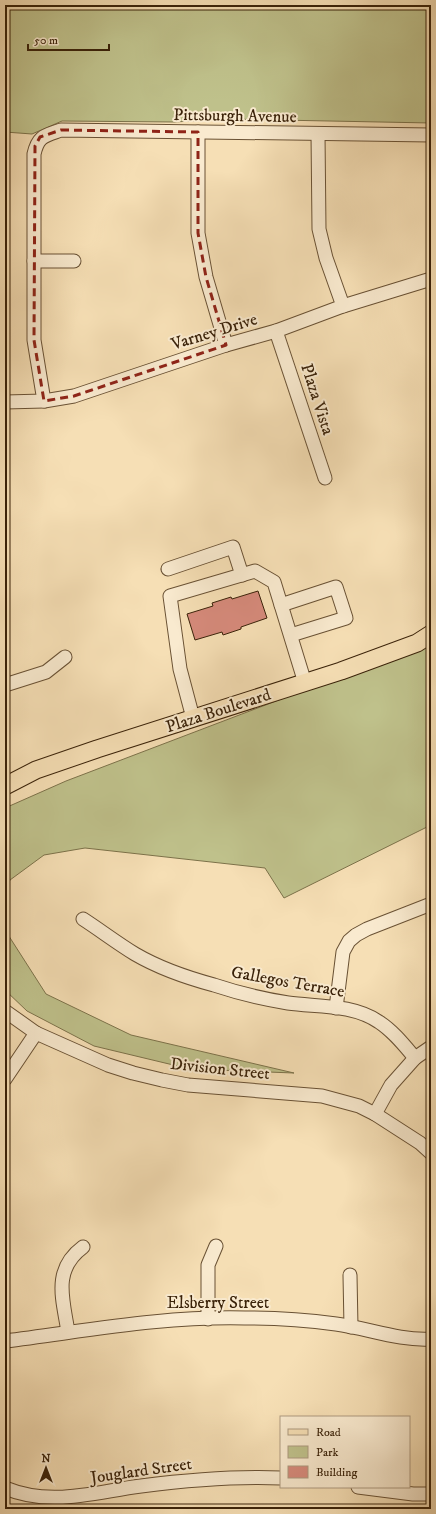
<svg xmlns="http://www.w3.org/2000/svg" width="436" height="1514" font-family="'IM FELL DW Pica',serif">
  <rect width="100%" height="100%" fill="#f6dfb5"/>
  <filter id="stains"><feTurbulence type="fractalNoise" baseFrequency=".005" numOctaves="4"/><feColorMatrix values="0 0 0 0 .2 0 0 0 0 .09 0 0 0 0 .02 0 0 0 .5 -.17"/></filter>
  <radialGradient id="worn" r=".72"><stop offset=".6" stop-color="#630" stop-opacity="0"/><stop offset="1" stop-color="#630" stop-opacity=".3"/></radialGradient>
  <g fill="#bfc18b" stroke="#7c724a">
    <path d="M5,5H431V123L227,119L174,122L62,121L32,134L5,132Z"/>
    <path d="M431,642V825L284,898L265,868L85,848L44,855L10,880L5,894V808L66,781Z"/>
    <path d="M5,930L46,994L131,1035L294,1073L190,1069L94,1046L27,1011L5,990Z"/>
  </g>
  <path fill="#d68a7b" stroke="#3a2209" d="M258,591L267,618L241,627V629L223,635L222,632L195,640L187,614L213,606L212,603L231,597L232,599Z"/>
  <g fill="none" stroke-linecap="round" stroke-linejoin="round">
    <defs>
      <g id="minor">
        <path d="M198,132V233L206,277L226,345"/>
        <path d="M318,134L319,229L326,258L343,306"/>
        <path d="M34,261H74"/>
        <path d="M276,331L325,478"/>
        <path d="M44,401L34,340V154C38,136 44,136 61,130L431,135"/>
        <path d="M5,402L44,401L74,396L226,345L276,331L343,306L431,279"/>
        <path d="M168,569L233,547L242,575"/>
        <path d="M281,605L336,587L346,618L291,635"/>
        <path d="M5,685L46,672L65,657"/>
        <path d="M193,718L180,669L170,596L255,571L274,582L305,683"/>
        <path d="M83,919C100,930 117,943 135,954C159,968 188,978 214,985C238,993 263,999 288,1003C317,1007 353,1004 379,1022C393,1031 404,1045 415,1058"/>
        <path d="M336,1008L343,952L349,941L356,935L367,929L431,904"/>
        <path d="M5,1011L36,1033L108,1065L133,1073L162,1080L188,1085L322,1096L359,1106L375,1114L420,1143L431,1153"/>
        <path d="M5,1079L36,1033"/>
        <path d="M375,1114L391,1085L415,1058L431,1047"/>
        <path d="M350,1275L351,1327"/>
        <path d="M208,1319V1265L216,1246"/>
        <path d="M68,1332C63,1299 52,1270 83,1247"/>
        <path d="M5,1341C86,1331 162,1316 245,1318C275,1318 306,1320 336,1324C367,1328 399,1341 431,1339"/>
        <path d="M358,1487L413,1494H431"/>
        <path d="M5,1488C51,1507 94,1492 141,1486C188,1480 234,1476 281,1478"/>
      </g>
      <path id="major" d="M5,786L36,770L97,749L341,671L417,643L431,634"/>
    </defs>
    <use href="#minor" stroke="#695134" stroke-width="15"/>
    <use href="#major" stroke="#3a2209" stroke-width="19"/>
    <use href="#minor" stroke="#f9eacf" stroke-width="13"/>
    <use href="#major" stroke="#f6dfb5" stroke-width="17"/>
  </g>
  <path fill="none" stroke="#8f2418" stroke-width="3" stroke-dasharray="8 5" stroke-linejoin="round" d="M61,130L198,132V233L206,277L226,345L74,396L44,401L34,340L35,146L40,137Z"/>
  <g text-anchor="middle" stroke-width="4" stroke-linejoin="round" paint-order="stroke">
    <g font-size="17" fill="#3a2209" stroke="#f9eacf">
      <text transform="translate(235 115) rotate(1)" y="6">Pittsburgh Avenue</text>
      <text transform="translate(214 331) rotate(-17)" y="6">Varney Drive</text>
      <text transform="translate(318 399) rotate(72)" y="6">Plaza Vista</text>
      <text transform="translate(218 710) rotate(-18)" y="6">Plaza Boulevard</text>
      <text transform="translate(288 981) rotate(10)" y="6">Gallegos Terrace</text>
      <text transform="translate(220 1068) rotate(6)" y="6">Division Street</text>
      <text x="218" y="1308">Elsberry Street</text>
      <text transform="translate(141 1470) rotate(-8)" y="6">Jouglard Street</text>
    </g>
  </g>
  <rect width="436" height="1514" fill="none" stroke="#f6dfb5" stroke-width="20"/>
  <rect x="6" y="6" width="424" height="1502" fill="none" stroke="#3a2209" stroke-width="2"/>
  <rect x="10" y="10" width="416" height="1494" fill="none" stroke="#3a2209"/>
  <rect x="280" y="1416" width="130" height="72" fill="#f9eacf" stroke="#ad9a80"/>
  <rect x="288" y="1429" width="20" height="6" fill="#f6dfb5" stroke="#ad9a80"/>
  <text x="316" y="1436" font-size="12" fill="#3a2209">Road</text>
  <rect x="288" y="1446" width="20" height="12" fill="#bfc18b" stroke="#ad9a80"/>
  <text x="316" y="1456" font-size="12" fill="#3a2209">Park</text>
  <rect x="288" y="1466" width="20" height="12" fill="#d68a7b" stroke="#ad9a80"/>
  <text x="316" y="1476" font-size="12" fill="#3a2209">Building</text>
  <g transform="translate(46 1468)" stroke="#f9eacf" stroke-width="3" paint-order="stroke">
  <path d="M0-3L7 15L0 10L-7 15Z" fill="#3a2209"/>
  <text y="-6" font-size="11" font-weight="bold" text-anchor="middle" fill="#3a2209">N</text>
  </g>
  <path d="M28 44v6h81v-6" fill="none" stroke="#3a2209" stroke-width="2"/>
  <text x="34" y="44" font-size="12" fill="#3a2209" stroke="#f9eacf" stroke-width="3" paint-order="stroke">50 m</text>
  <rect width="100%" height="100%" filter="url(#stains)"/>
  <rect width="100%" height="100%" fill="url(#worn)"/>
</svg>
